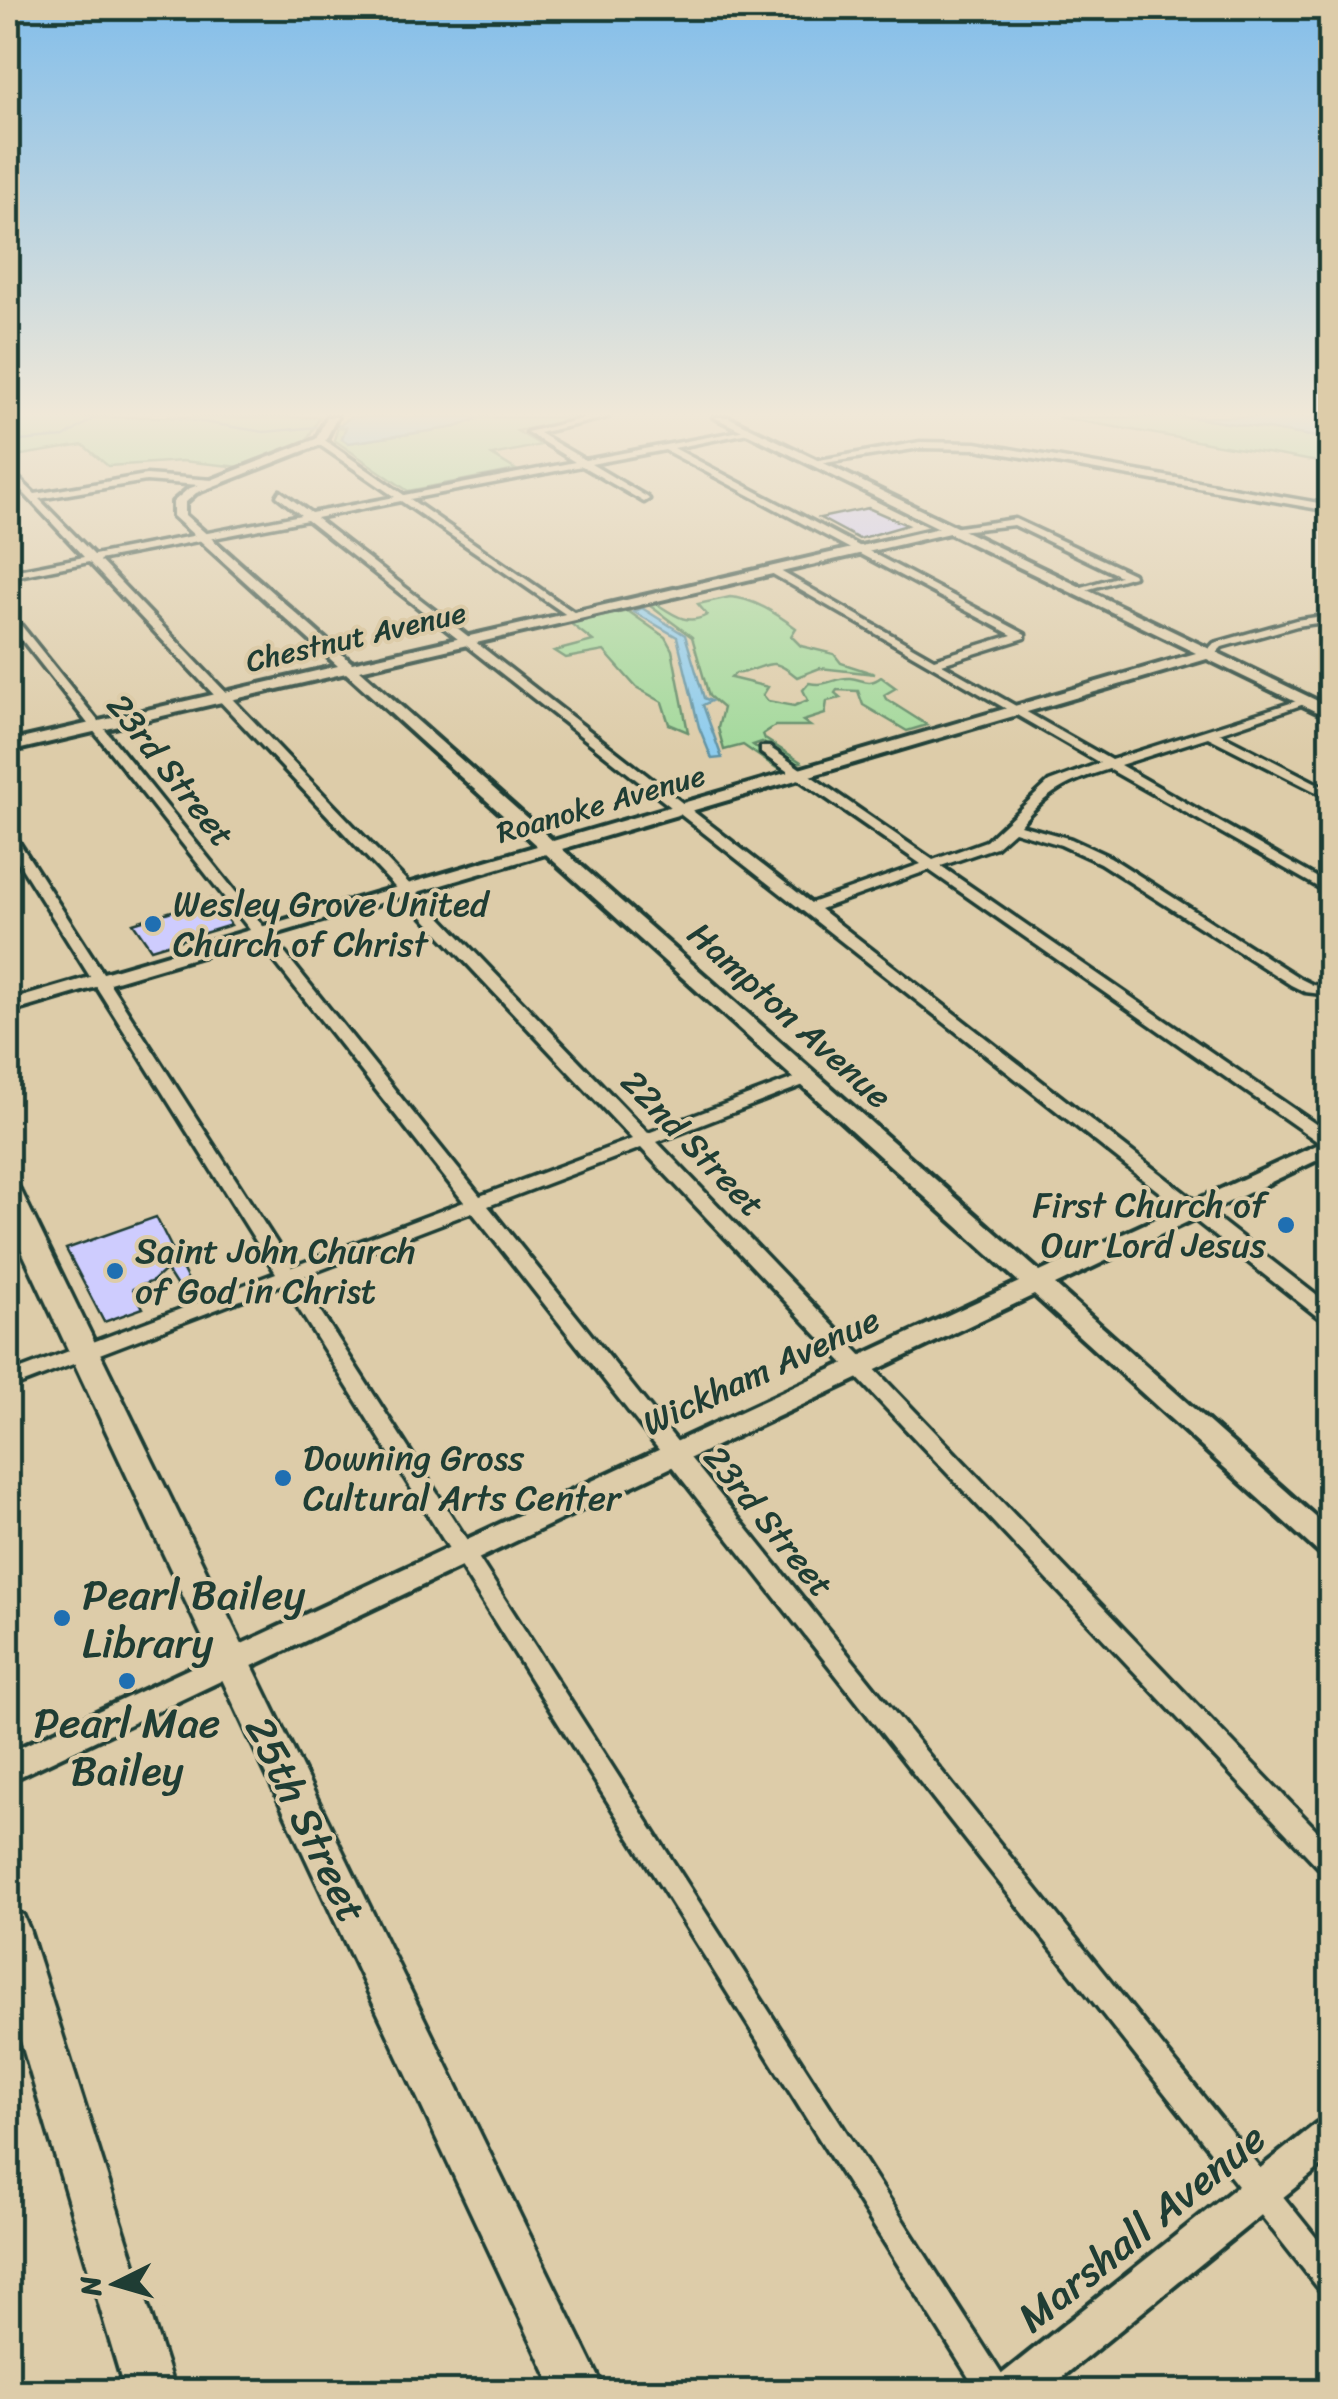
<svg xmlns="http://www.w3.org/2000/svg" width="1338" height="2399" font-family="Sriracha,sans-serif">
  <rect width="100%" height="100%" fill="#ddcca9"/>
  <filter id="ink" filterUnits="userSpaceOnUse"><feTurbulence type="fractalNoise" baseFrequency=".01" numOctaves="2"/><feDisplacementMap in="SourceGraphic" scale="20" xChannelSelector="R" yChannelSelector="G"/><feConvolveMatrix kernelMatrix="1 2 1 2 8 2 1 2 1" color-interpolation-filters="sRGB"/></filter>
  <g filter="url(#ink)">
    <g fill="#a3d99c" stroke="#618b68" stroke-width="2.5">
      <path d="M8,417H320L306,441L240,467L182,461L108,466L83,445L9,457Z"/>
      <path d="M481,417H591L517,431L541,445L492,455L516,470L408,491L334,440L338,427H346L342,439L348,443L456,427Z"/>
      <path d="M1057,417H1190L1330,439V464Z"/>
      <path d="M730,597C753,598 777,614 796,628L791,636L801,646L834,654L841,663L875,674L820,668L797,677C771,656 772,665 745,672C731,676 741,668 731,678L768,687L763,695L768,701L794,706L808,700L803,690L809,683C829,687 834,677 850,678C863,679 868,687 881,677L896,688L884,695L886,699L927,725L907,731L863,705L858,691L837,690L835,693L841,698L827,701L825,714L803,721L810,726H775L763,734L765,739L801,762L793,764L762,742L753,745L784,768L778,769L743,745L724,750L718,728L723,708L709,696L692,637L649,605L657,604C674,615 687,626 707,615L698,604Z"/>
      <path d="M628,611L665,637L672,650L688,732L669,724L662,702L636,687L604,651L566,658L555,651L593,641L570,623Z"/>
    </g>
    <g fill="#8dccee" stroke="#6193a4" stroke-width="2.5">
      <path d="M350,417H481L456,427L348,443L342,439L346,427H338Z"/>
      <path d="M1190,417H1330V439Z"/>
      <path d="M642,608L685,635L704,698L711,701L703,705L722,758L712,759L699,727L677,637L634,612Z"/>
    </g>
    <g fill="none" stroke-linecap="round" stroke-linejoin="round">
      <g stroke="#6193a4" stroke-width="2.5">
        <path d="M172,417L264,432L339,425"/>
        <path d="M8,442L64,437L96,417"/>
      </g>
    </g>
    <g fill="#ceccfe" stroke="#1f3d34" stroke-width="2.5">
      <path d="M868,508L907,525L859,539L820,518Z"/>
      <path d="M211,899L231,925L151,949L133,923Z"/>
      <path d="M156,1217L192,1288L182,1294L166,1269L153,1281L133,1289L143,1308L104,1322L66,1249Z"/>
    </g>
    <g fill="none" stroke-linecap="round" stroke-linejoin="round">
      <defs>
        <g id="street">
          <path d="M590,417H608L539,433L585,460L751,429L748,433L674,448L1025,634V638L942,664L1111,760L1303,699L1313,701L1219,733L1330,790V799L1208,737L1120,765L1330,885V894L1109,769C1067,782 1048,791 1020,825L1071,839L1110,857L1301,979L1313,985L1330,987V995L1305,992L1291,985L1100,863L1061,845L1014,831L996,847L941,866L1330,1134V1147L1324,1146L929,870L820,909L1330,1306V1323L1323,1321L307,520L99,560L648,1133L802,1075H814L816,1078L814,1081L657,1142L1330,1844V1873L1321,1870L641,1148L488,1206L1330,2255V2293L1319,2289L472,1212L299,1278L1013,2392H978L283,1284L8,1389V1374L276,1273L8,846V832L15,836L292,1267L464,1202L8,622V613L12,614L480,1196L632,1139L89,562L8,578V572L84,557L8,476V468L35,494L146,475L213,480L217,483L213,486L146,481L39,499L94,555L301,515L277,496L280,491L311,513L395,497L317,443V439H323L404,495L575,462L527,432ZM665,450L1012,635L934,659L773,567L764,569L1100,763L1049,782L986,841L933,860L769,747H761V753L921,864L811,903L316,518L401,501L571,618L576,615L575,613L410,499L582,466L644,502L649,499L647,497L591,464Z"/>
          <path d="M920,442L976,443L1330,505V511L976,449L920,448L812,465L808,462Z"/>
          <path d="M1015,519L1133,574L1134,576L1075,593V589L1120,576L1014,525L950,532L945,529Z"/>
          <path d="M1330,615V621L1297,626L1222,647L1213,656L1204,654L1214,643L1296,620Z"/>
        </g>
        <g id="secondary">
          <path d="M327,417H337L324,443L196,493L185,503V515L352,663L939,528L714,417H728L1330,707V717L1325,716L1207,659L562,849L1040,1272L1330,1139V1154L1055,1285L1330,1530V1557L1320,1554L1034,1295L8,1782V1753L1019,1282L546,854L8,1013V1001L537,846L346,673L8,752V742L338,666L173,516V502L188,489L316,439ZM949,533L1196,653L553,841L360,670Z"/>
          <path d="M1330,2118V2159L1044,2392H991L997,2378L1317,2123Z"/>
        </g>
        <g id="primary">
          <path d="M8,1184L18,1187L22,1193L606,2392H555L8,1221Z"/>
          <path d="M8,1909L23,1915L29,1929L175,2392H125L8,1997Z"/>
        </g>
      </defs>
      <use href="#street" stroke="#1f3d34" stroke-width="7"/>
      <use href="#secondary" stroke="#1f3d34" stroke-width="8"/>
      <use href="#primary" stroke="#1f3d34" stroke-width="7"/>
      <use href="#street" fill="#ddcca9" fill-rule="evenodd"/>
      <use href="#secondary" fill="#ddcca9" fill-rule="evenodd"/>
      <use href="#primary" fill="#ddcca9" fill-rule="evenodd"/>
    </g>
  </g>
  <linearGradient id="sky" x2="0" y2="1"><stop stop-color="#83beea"/><stop offset="0.55" stop-color="#f0e8d8"/><stop offset="1" stop-color="#f0e8d8" stop-opacity="0"/></linearGradient>
  <rect width="1338" height="753" fill="url(#sky)"/>
  <g fill="#1f6fb2" stroke="#ddcca9" stroke-width="4">
    <circle cx="153" cy="924" r="10"/>
    <circle cx="1286" cy="1225" r="10"/>
    <circle cx="115" cy="1271" r="10"/>
    <circle cx="283" cy="1478" r="10"/>
    <circle cx="62" cy="1618" r="10"/>
    <circle cx="127" cy="1681" r="10"/>
  </g>
  <g text-anchor="middle" stroke-width="8" stroke-linejoin="round" paint-order="stroke">
    <g font-size="30" fill="#1f3d34" stroke="#ddcca9">
      <text transform="translate(356 637) rotate(-13)" y="10">Chestnut Avenue</text>
      <text transform="translate(601 804) rotate(-16)" y="10">Roanoke Avenue</text>
    </g>
    <g font-size="35" fill="#1f3d34" stroke="#ddcca9">
      <text transform="translate(171 770) rotate(52)" y="12">23rd Street</text>
      <text transform="translate(790 1015) rotate(42)" y="12">Hampton Avenue</text>
      <text transform="translate(693 1143) rotate(46)" y="12">22nd Street</text>
      <text transform="translate(761 1371) rotate(-25)" y="12">Wickham Avenue</text>
      <text transform="translate(769 1521) rotate(51)" y="12">23rd Street</text>
    </g>
    <g font-size="35" fill="#1f3d34" stroke="#ddcca9" text-anchor="start">
      <text x="173" y="916">Wesley Grove United<tspan x="173" dy="40">Church of Christ</tspan></text>
      <text x="1266" y="1217" text-anchor="end">First Church of<tspan x="1266" dy="40">Our Lord Jesus</tspan></text>
      <text x="135" y="1263">Saint John Church<tspan x="135" dy="40">of God in Christ</tspan></text>
      <text x="303" y="1470">Downing Gross<tspan x="303" dy="40">Cultural Arts Center</tspan></text>
    </g>
    <g font-size="42" fill="#1f3d34" stroke="#ddcca9" text-anchor="start">
      <text x="82" y="1609">Pearl Bailey<tspan x="82" dy="48">Library</tspan></text>
      <text x="127" y="1737" text-anchor="middle">Pearl Mae<tspan x="127" dy="48">Bailey</tspan></text>
    </g>
    <g font-size="42" fill="#1f3d34" stroke="#ddcca9">
      <text transform="translate(307 1819) rotate(64)" y="15">25th Street</text>
      <text transform="translate(1141 2227) rotate(-39)" y="15">Marshall Avenue</text>
    </g>
  </g>
  <rect width="1338" height="2399" fill="none" stroke="#ddcca9" stroke-width="40"/>
  <rect x="20" y="20" width="1298" height="2359" fill="none" stroke="#1f3d34" stroke-width="4" filter="url(#ink)"/>
  <g transform="translate(115 2284) rotate(265)" stroke="#ddcca9" stroke-width="8" paint-order="stroke">
  <path d="M0-8L18 38L0 25L-18 38Z" fill="#1f3d34"/>
  <text y="-15" font-size="28" font-weight="bold" text-anchor="middle" fill="#1f3d34">N</text>
  </g>
</svg>
